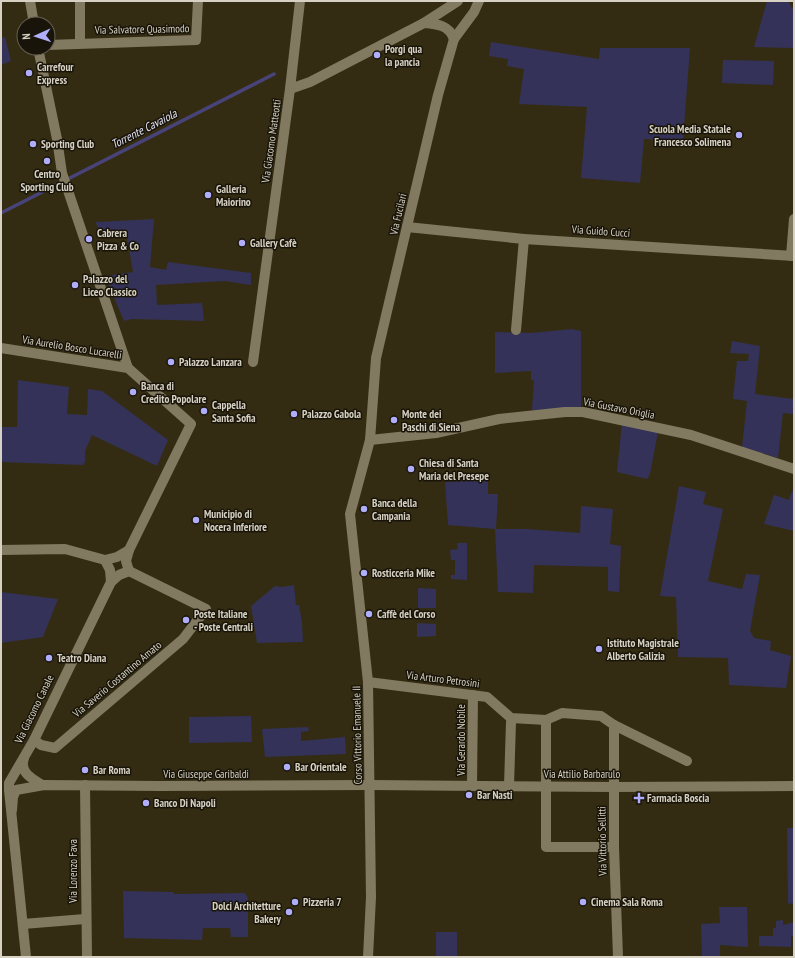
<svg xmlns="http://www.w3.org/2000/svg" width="795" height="958" font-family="'PT Sans Narrow',sans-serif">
  <rect width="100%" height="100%" fill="#342c12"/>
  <g fill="#343258">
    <path d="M767,1H788L794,11V48L754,47Z"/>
    <path d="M5,37L11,61L1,65V38Z"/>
    <path d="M491,42L599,59L600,48H690L683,141L644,139L640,183L581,178L587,107L519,104L524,69L507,66L508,59L489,56Z"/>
    <path d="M723,60L774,61L773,85L722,83Z"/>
    <path d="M154,219L150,267L166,270L168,262L251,273V285L225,281L156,285L157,305L202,303L204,321L132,319L124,321L105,276L133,272L127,238L104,237L95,222Z"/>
    <path d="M572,329L581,331V409L532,410L534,380H531V371L495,373V332L531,333Z"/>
    <path d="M732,341L760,346L755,394L794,399V414L783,413L778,458L742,447L747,401L733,399L737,361H748L749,354L730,353Z"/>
    <path d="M18,380L69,387L67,414L87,415L88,389L102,391L168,440L157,466L92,435L85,451V462L83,465L1,462V427H17Z"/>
    <path d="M622,423L658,432L650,474L647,479L617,472Z"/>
    <path d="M488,480V494H498L496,529H527L580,533L581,506L613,509L610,544L621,546L619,592L608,591V567L534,565L533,593L498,592L495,529L448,525L445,482Z"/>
    <path d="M679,486L706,492L703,504L723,509L708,581L742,589L746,574L760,575L750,631L754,638L771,641L770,650L791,656L786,688L729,685L728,658L678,657L676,597L660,596Z"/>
    <path d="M792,491L794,492V531L764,524L774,495L789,500Z"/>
    <path d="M457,543H467V580L451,579V575H455V560H451L450,550L458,549Z"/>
    <path d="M294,585L296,605H299L302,622L303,642L257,643L251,606L275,586L282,587Z"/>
    <path d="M418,588L436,589V608H418Z"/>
    <path d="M1,592L58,599L43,637L1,643Z"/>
    <path d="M417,623L436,624V636L417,637Z"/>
    <path d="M251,716L252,742L189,743V717Z"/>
    <path d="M308,727L309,731L301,732V741L345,737L346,754L265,757L262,729Z"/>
    <path d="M787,828H794V903L788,904Z"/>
    <path d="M123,891L173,892L174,894L245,893L248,898V937H231L230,928H203L202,940L124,938Z"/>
    <path d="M719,907H747L748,947L720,945V956L739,957H702L701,924L720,923Z"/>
    <path d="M783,920V925L794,922V936H791V947L759,946V936H773V928H776V921Z"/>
    <rect x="436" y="932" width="21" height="25"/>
  </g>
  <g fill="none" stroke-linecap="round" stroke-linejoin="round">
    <path stroke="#48447a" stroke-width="3.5" d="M1,213L274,74"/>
    <g stroke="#827a60" stroke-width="10">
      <path d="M30,1L34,24"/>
      <path d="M80,1V42"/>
      <path d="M424,23C437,24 449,25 454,39"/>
      <path d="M48,45L196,40L198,1"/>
      <path d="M38,48L57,139L62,173L128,368"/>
      <path d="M290,89L310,82L424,23L458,1"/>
      <path d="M407,227L524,239L794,256"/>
      <path d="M791,256L794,219"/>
      <path d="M516,330L524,239"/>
      <path d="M1,348L128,368L191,424L129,550L117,557L105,560"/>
      <path d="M253,362L290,89L300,1"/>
      <path d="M370,440L436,433L499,419L565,412H583L691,435L794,469"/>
      <path d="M1,550L65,549L105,560"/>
      <path d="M129,571L126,561L129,550"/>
      <path d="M111,582L119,575L129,571"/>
      <path d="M368,682L487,697L511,718L546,720L562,713L601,716L614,725L687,761"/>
      <path d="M546,720V847H614"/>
      <path d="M614,725V847L618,957"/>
      <path d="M34,740L41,745L55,748L183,639L206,609L129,571"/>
      <path d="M24,758C19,772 31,778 42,785"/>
      <path d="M85,785L87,957"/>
      <path d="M472,786L473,695"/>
      <path d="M509,786L511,722"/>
      <path d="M12,810L13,797L16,790L44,785L160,786L370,785L613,787L794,786"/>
      <path d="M23,924L85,919"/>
      <path d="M26,957L9,790V783L34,740L111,582L110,570L105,560"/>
      <path d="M368,957L371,897L368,682L350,514L370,440L376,358L438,95L454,39L474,12L479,1"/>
    </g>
  </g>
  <g fill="#b0aefa" stroke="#181409" stroke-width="1.5">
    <circle cx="377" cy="55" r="4"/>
    <circle cx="29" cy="73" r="4"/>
    <circle cx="739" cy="135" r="4"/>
    <circle cx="33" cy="144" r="4"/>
    <circle cx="47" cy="161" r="4"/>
    <circle cx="208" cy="195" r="4"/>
    <circle cx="89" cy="239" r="4"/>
    <circle cx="242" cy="243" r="4"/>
    <circle cx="75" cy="285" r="4"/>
    <circle cx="171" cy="362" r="4"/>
    <circle cx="133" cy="392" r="4"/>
    <circle cx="204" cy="411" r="4"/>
    <circle cx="294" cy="414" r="4"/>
    <circle cx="394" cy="420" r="4"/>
    <circle cx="411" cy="469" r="4"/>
    <circle cx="364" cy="509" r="4"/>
    <circle cx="196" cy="520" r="4"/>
    <circle cx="364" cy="573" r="4"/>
    <circle cx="369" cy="614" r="4"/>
    <circle cx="186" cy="620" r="4"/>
    <circle cx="599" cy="649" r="4"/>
    <circle cx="49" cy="658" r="4"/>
    <circle cx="287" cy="767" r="4"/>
    <circle cx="85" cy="770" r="4"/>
    <circle cx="469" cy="795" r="4"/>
    <path d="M637 792h4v4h4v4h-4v4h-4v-4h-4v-4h4z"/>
    <circle cx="146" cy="803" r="4"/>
    <circle cx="295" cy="902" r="4"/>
    <circle cx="583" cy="902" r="4"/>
    <circle cx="289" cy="912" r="4"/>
  </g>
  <g text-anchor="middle" stroke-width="3" stroke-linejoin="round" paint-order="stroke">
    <g font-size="11" fill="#d6d1c2" stroke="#181409">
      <text transform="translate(142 29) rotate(-1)" y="4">Via Salvatore Quasimodo</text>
      <text transform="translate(271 141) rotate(-82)" y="4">Via Giacomo Matteotti</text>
      <text transform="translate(398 214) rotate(-77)" y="4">Via Fucilari</text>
      <text transform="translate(601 231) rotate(4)" y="4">Via Guido Cucci</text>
      <text transform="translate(72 347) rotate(9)" y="4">Via Aurelio Bosco Lucarelli</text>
      <text transform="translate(619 408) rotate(11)" y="4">Via Gustavo Origlia</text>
      <text transform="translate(117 679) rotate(-40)" y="4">Via Saverio Costantino Amato</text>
      <text transform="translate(443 679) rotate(7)" y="4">Via Arturo Petrosini</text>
      <text transform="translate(34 709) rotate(-64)" y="4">Via Giacomo Canale</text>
      <text transform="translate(357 735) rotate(-91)" y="4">Corso Vittorio Emanuele II</text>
      <text transform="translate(461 740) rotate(-90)" y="4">Via Gerardo Nobile</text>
      <text x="206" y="778">Via Giuseppe Garibaldi</text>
      <text x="582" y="778">Via Attilio Barbarulo</text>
      <text transform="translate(602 841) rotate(-91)" y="4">Via Vittorio Sellitti</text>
      <text transform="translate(73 871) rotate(-90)" y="4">Via Lorenzo Fava</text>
    </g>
    <g font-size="11" font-weight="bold" fill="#d6d1c2" stroke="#181409" text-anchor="start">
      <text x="385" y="53">Porgi qua<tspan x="385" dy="13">la pancia</tspan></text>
      <text x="37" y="71">Carrefour<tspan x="37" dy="13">Express</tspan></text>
      <text x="731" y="133" text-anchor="end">Scuola Media Statale<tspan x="731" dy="13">Francesco Solimena</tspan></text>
      <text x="41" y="148">Sporting Club</text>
      <text x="47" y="178" text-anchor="middle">Centro<tspan x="47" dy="13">Sporting Club</tspan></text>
      <text x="216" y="193">Galleria<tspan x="216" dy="13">Maiorino</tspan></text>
      <text x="97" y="237">Cabrera<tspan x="97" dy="13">Pizza &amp; Co</tspan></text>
      <text x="250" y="247">Gallery Cafè</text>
      <text x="83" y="283">Palazzo del<tspan x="83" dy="13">Liceo Classico</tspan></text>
      <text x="179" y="366">Palazzo Lanzara</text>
      <text x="141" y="390">Banca di<tspan x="141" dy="13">Credito Popolare</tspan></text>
      <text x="212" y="409">Cappella<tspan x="212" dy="13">Santa Sofia</tspan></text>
      <text x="302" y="418">Palazzo Gabola</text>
      <text x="402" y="418">Monte dei<tspan x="402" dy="13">Paschi di Siena</tspan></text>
      <text x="419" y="467">Chiesa di Santa<tspan x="419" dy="13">Maria del Presepe</tspan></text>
      <text x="372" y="507">Banca della<tspan x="372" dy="13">Campania</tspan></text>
      <text x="204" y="518">Municipio di<tspan x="204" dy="13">Nocera Inferiore</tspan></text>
      <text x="372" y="577">Rosticceria Mike</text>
      <text x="194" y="618">Poste Italiane<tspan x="194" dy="13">- Poste Centrali</tspan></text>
      <text x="377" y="618">Caffè del Corso</text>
      <text x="607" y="647">Istituto Magistrale<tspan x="607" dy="13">Alberto Galizia</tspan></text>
      <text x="57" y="662">Teatro Diana</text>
      <text x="295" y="771">Bar Orientale</text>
      <text x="93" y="774">Bar Roma</text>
      <text x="477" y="799">Bar Nasti</text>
      <text x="647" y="802">Farmacia Boscia</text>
      <text x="154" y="807">Banco Di Napoli</text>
      <text x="303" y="906">Pizzeria 7</text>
      <text x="591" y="906">Cinema Sala Roma</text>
      <text x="281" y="910" text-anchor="end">Dolci Architetture<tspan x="281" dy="13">Bakery</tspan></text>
    </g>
    <g font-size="12" font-style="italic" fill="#e2e2f4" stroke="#181409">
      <text transform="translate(144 129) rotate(-27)" y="4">Torrente Cavaiola</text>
    </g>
  </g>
  <rect width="795" height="958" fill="none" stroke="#d6d1c2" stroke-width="4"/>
  <g transform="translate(36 36) rotate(267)"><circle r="19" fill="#181409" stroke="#646053"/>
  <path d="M0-3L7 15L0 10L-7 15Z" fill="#b0aefa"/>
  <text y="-6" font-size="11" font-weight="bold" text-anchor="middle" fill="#d6d1c2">N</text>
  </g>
</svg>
